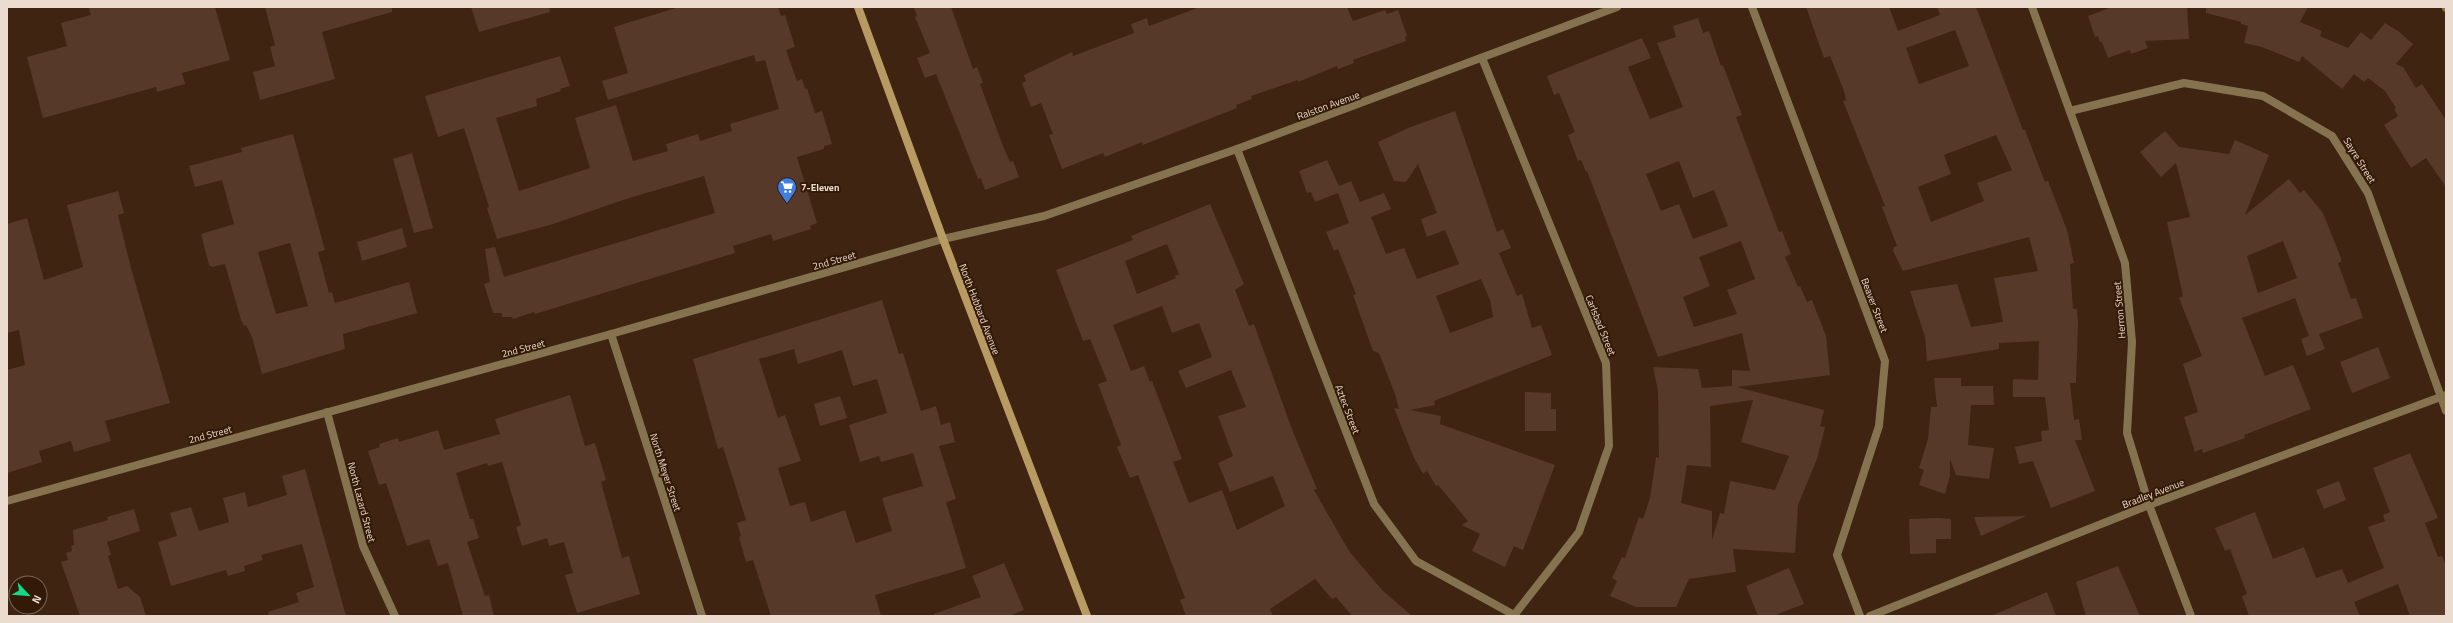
<svg xmlns="http://www.w3.org/2000/svg" width="2453" height="623" font-family="'Titillium Web',sans-serif">
  <rect width="100%" height="100%" fill="#3e2411"/>
  <g fill="#573929" fill-rule="evenodd">
    <path d="M88,7H215L230,60L182,73L185,84L157,92L156,87L43,118L27,57L67,46L61,23L91,15Z"/>
    <path d="M265,7H392V12L322,32L335,79L260,100L253,72L275,66L270,47L275,45Z"/>
    <path d="M471,7H549L550,12L479,32Z"/>
    <path d="M679,7H778L781,16L785,15L795,47L786,50L797,81L802,79L805,89L807,88L815,113L822,111L832,144L824,146V149L797,157L817,223L810,226L811,229L773,241L771,234L733,246L735,253L535,314L534,312L513,319L512,317H502V313H493L484,284L490,282L485,249L495,247L504,277L715,213L704,176L626,199L550,225L497,239L487,208L489,207L464,128L438,137L425,96L560,56L570,86L560,89L561,91L536,99L537,106L496,118L519,191L590,168L575,118L616,105L633,161L668,151L666,144L698,134L700,141L732,131L730,124L779,109L765,60L756,62L754,55L608,100L602,81L628,73L614,27Z"/>
    <path d="M914,7H951L973,69L977,67L983,83L980,84L1003,146L1010,162L1013,161L1019,177L985,190L981,178L978,179L936,74L925,78L917,58L930,53L915,17L917,16Z"/>
    <path d="M1200,7H1347L1353,21L1385,10L1387,14L1398,10L1407,36L1405,37L1406,41L1353,60L1354,63L1338,69L1337,66L1298,82V80L1251,96L1252,99L1236,105L1237,108L1143,145L1142,142L1105,157L1103,153L1062,169L1049,135L1053,134L1041,103L1031,107L1022,83L1026,81L1024,75L1072,52L1073,56L1134,33L1131,24L1147,18L1149,26Z"/>
    <path d="M1806,7H1889L1898,31L1940,15L1937,7H1976L2023,130H2025L2045,182L2048,181L2067,230L2074,263L2070,264L2073,309H2077L2078,325L2076,383H2070L2074,420L2079,419L2082,440H2075L2095,491L2051,508L2033,461L2019,464L2015,447L2042,441L2041,431L2049,430L2045,397H2013V379L2038,380L2039,341L1999,343V349L1927,361L1925,337L1910,291L1957,284L1971,327L2003,322L1994,278L2038,271L2029,237L1903,271L1893,251L1894,247L1897,246L1882,207L1885,206L1843,101L1846,100L1844,91L1830,56L1824,58ZM1955,30L1969,66L1919,84L1906,48ZM1996,135L2012,170L1977,183L1984,201L1931,222L1918,187L1951,174L1944,155Z"/>
    <path d="M2112,7H2187L2189,39L2145,41L2148,48L2131,54L2130,50L2108,58L2102,42H2100L2098,36L2095,37L2088,16Z"/>
    <path d="M2206,7H2308L2300,22L2322,31L2320,36L2348,48L2361,32L2371,40L2385,23L2398,31L2413,44L2396,64L2403,67L2416,88L2422,84L2446,120V187L2426,158L2411,168L2384,125L2398,116L2394,109L2396,108L2385,91L2368,78L2364,82L2354,74L2342,89L2302,56L2299,62L2262,47L2244,43L2248,26L2241,24V22L2206,13Z"/>
    <path d="M1698,18L1703,33L1709,31L1721,66L1723,65L1742,115L1736,117L1779,232L1782,231L1791,254L1785,257L1798,287L1800,286L1807,302L1812,300L1826,336L1830,375L1737,387L1824,410L1820,426L1825,427L1817,459L1798,505L1795,553L1733,549L1736,572L1689,579L1676,607H1636L1610,596L1617,581L1612,578L1622,557L1625,558L1639,517L1643,519L1650,498L1656,457L1659,458L1658,391L1653,367L1698,369L1702,388L1732,386V370L1750,371L1742,333L1658,357L1587,171L1586,172L1581,160L1578,161L1568,135L1575,132L1559,93L1554,95L1547,76L1642,38L1651,58L1628,67L1650,119L1683,107L1657,43L1676,37L1673,26ZM1679,161L1693,198L1714,190L1728,226L1693,239L1679,204L1661,211L1646,174ZM1741,241L1755,279L1727,290L1737,314L1694,327L1683,297L1710,286L1699,257ZM1753,400L1741,442L1789,456L1775,490L1730,481L1724,514L1720,513L1712,540V511L1681,503L1687,465L1711,467L1710,406Z"/>
    <path d="M1455,111L1497,232L1503,229L1511,248L1499,253L1517,296L1522,294L1532,328L1541,325L1552,355L1434,401L1435,405L1410,410L1441,416L1440,424L1555,465L1523,550L1514,546L1505,567L1472,551L1480,534L1462,525L1468,521L1438,485L1436,486L1427,471L1423,474L1414,458L1394,408L1399,409L1395,394L1379,353L1373,351L1353,295L1356,294L1338,249L1334,251L1326,232L1349,223L1338,193L1315,202L1311,192L1307,193L1299,171L1327,160L1339,186L1351,181L1360,202L1384,193L1391,209L1371,217L1386,254L1404,248L1417,279L1459,264L1445,230L1427,237L1421,219L1437,213L1418,164L1406,182L1394,181L1378,142L1408,128ZM1481,279L1490,300L1493,317L1450,333L1436,296Z"/>
    <path d="M2165,131L2179,147L2229,154L2235,140L2269,155L2245,215L2289,179L2300,193L2304,190L2323,213L2341,258V262L2338,263L2351,299L2356,298L2363,318L2319,334L2325,349L2307,356L2301,339L2309,336L2295,298L2242,318L2265,376L2293,365L2311,409L2244,435L2245,438L2203,453L2202,449L2195,452L2184,417L2198,412L2183,364L2202,356L2179,298L2183,296L2167,222L2190,217L2176,163L2161,177L2140,152ZM2283,241L2297,278L2258,293L2247,256Z"/>
    <path d="M293,134L325,250L318,252L329,293L332,292L335,303L409,282L417,313L343,334L345,349L262,374L252,337L246,325L244,326L241,320L225,264L212,267L209,265L201,234L234,224L222,180L195,187L189,166L242,152L241,148ZM290,243L308,306L276,314L258,252Z"/>
    <path d="M412,153L433,228L414,233L393,159Z"/>
    <path d="M118,191L124,213L118,215L131,268L170,403L105,421L111,441L74,452L71,441L39,451L42,462L7,473V370L25,365L19,330L7,333V224L27,218L44,280L83,267L67,205Z"/>
    <path d="M1210,204L1244,284L1235,290L1249,326L1254,324L1293,432L1317,489L1314,490L1349,551L1382,590L1412,616H1352L1336,597L1332,599L1315,579L1270,609L1273,616H1186L1180,600L1185,598L1138,475L1130,478L1117,447L1121,445L1098,384L1107,381L1090,339L1083,341L1056,270L1133,240L1131,236ZM1167,244L1179,274L1175,276L1176,278L1137,294L1125,261ZM1162,306L1172,333L1199,323L1212,357L1178,371L1186,388L1231,370L1246,407L1218,416L1233,456L1218,463L1230,492L1273,476L1285,506L1237,530L1222,490L1189,503L1173,462L1182,459L1152,381L1150,382L1144,366L1131,371L1113,325Z"/>
    <path d="M402,228L407,247L362,261L357,242Z"/>
    <path d="M882,300L899,354L903,353L921,411L936,406L941,425L950,422L955,442L939,446L956,499L946,502L966,568L875,595L881,616H771L753,560L746,562L739,537L741,536L737,523L746,520L723,447L718,449L693,359ZM794,349L798,364L842,350L853,386L877,379L887,413L849,425L860,462L879,456L881,462L913,453L923,486L882,498L892,531L856,543L845,510L811,522L805,502L790,506L778,468L801,461L785,415L778,418L759,359Z"/>
    <path d="M2378,347L2390,378L2352,393L2340,362Z"/>
    <path d="M1934,378H1961V386H1993L1994,405H1971L1968,445L1994,448L1989,479L1956,475L1950,459V476L1945,494L1919,485L1924,470L1919,468L1928,439L1931,407H1937Z"/>
    <path d="M1525,392L1551,393V409H1556V431H1525Z"/>
    <path d="M570,395L585,446L595,443L606,480L601,482L622,558L629,556L640,594L577,613L565,575L573,573L564,542L549,546L547,538L522,546L516,527L521,525L502,462L488,466L487,463L456,473L470,519H473L479,538L467,542L485,596L489,595L494,616H463L448,563L438,566L429,539L407,546L386,483L379,485L368,451L380,447L379,444L398,438L399,442L438,430L444,450L500,434L495,419Z"/>
    <path d="M840,396L847,418L820,426L814,404Z"/>
    <path d="M2410,453L2438,518L2425,523L2438,557L2442,556L2446,566V616H2410L2398,584L2354,602L2360,616H2249L2242,596L2247,594L2230,549L2225,551L2215,528L2255,512L2273,559L2304,547L2316,578L2342,569L2348,583L2384,568L2368,527L2385,521L2383,515L2390,512L2373,468Z"/>
    <path d="M305,469L346,616H269L268,612L299,602L296,593L314,587L302,544L261,555L263,560L244,566L245,571L228,576L226,570L171,586L158,542L177,536L170,513L191,507L199,531L229,522L223,498L245,492L248,507L287,495L282,476Z"/>
    <path d="M2339,481L2346,500L2324,509L2316,490Z"/>
    <path d="M134,509L140,531L107,542L111,555L108,556L118,589L127,586L140,597L146,616H80L61,562L68,560L66,553L72,551L71,546L74,545L73,530L108,520L107,517Z"/>
    <path d="M2026,516L1981,536L1974,517Z"/>
    <path d="M1938,518L1951,519V539H1936V553L1910,554L1909,519Z"/>
    <path d="M1004,563L1024,610L1009,616H934V614L981,597L972,576Z"/>
    <path d="M2118,566L2140,616H2086L2076,582Z"/>
    <path d="M1789,568L1804,604L1773,616H1758L1746,586Z"/>
    <path d="M2047,592L2056,616H1991Z"/>
  </g>
  <g fill="none" stroke-linecap="round" stroke-linejoin="round">
    <g stroke="#857350" stroke-width="8">
      <path d="M1752,7L1885,361L1879,426L1837,555L1860,616"/>
      <path d="M2032,7L2125,263L2132,342L2127,433L2149,505L2191,616"/>
      <path d="M2446,7V8"/>
      <path d="M1482,58L1606,363L1609,446L1579,532L1515,614"/>
      <path d="M2070,111L2184,83L2263,96L2332,136L2368,193L2446,411"/>
      <path d="M1237,149L1374,504L1416,561L1516,616"/>
      <path d="M611,334L702,616"/>
      <path d="M327,412L363,546L395,616"/>
      <path d="M7,501L611,334L943,239L1044,216L1237,149L1617,7"/>
    </g>
    <path stroke="#857350" stroke-width="8" d="M1870,616L2149,505L2446,395"/>
    <path stroke="#b89b63" stroke-width="8" d="M858,7L943,239L1087,616"/>
  </g>
  <defs>
    <symbol id="supermarket-pin" viewBox="-11 -11 22 30"><path d="M0 17L-7.5 6A9.5 9.5 0 1 1 7.5 6Z" fill="#3f7fe0" stroke="#331a07"/><path d="M-6-5.5h2.5l.6 2H6L4.5 2H-2.5L-4.4-4H-6ZM-1.5 3.2a1.3 1.3 0 1 0 .1 0ZM3 3.2a1.3 1.3 0 1 0 .1 0Z" fill="#fff"/></symbol>
  </defs>
  <g fill-rule="evenodd">
    <use href="#supermarket-pin" x="776" y="176" width="22" height="30"/>
  </g>
  <g text-anchor="middle" stroke-width="4" stroke-linejoin="round" paint-order="stroke">
    <g font-size="10" fill="#ecdbcf" stroke="#331a07">
      <text transform="translate(1328 105) rotate(-20)" y="4">Ralston Avenue</text>
      <text transform="translate(2360 160) rotate(58)" y="4">Sayre Street</text>
      <text transform="translate(834 260) rotate(-16)" y="4">2nd Street</text>
      <text transform="translate(1875 305) rotate(69)" y="4">Beaver Street</text>
      <text transform="translate(980 309) rotate(69)" y="4">North Hubbard Avenue</text>
      <text transform="translate(2119 310) rotate(-95)" y="4">Herron Street</text>
      <text transform="translate(1601 325) rotate(68)" y="4">Carlsbad Street</text>
      <text transform="translate(523 348) rotate(-15)" y="4">2nd Street</text>
      <text transform="translate(1348 409) rotate(69)" y="4">Aztec Street</text>
      <text transform="translate(210 434) rotate(-15)" y="4">2nd Street</text>
      <text transform="translate(666 472) rotate(72)" y="4">North Meyer Street</text>
      <text transform="translate(2153 493) rotate(-21)" y="4">Bradley Avenue</text>
      <text transform="translate(362 502) rotate(75)" y="4">North Lazard Street</text>
    </g>
    <g font-size="10" font-weight="bold" fill="#ecdbcf" stroke="#331a07" text-anchor="start">
      <text x="801" y="191">7-Eleven</text>
    </g>
  </g>
  <rect width="2453" height="623" fill="none" stroke="#ecdbcf" stroke-width="16"/>
  <g transform="translate(28 595) rotate(116)"><circle r="19" fill="#331a07" stroke="#7d6757"/>
  <path d="M0-3L7 15L0 10L-7 15Z" fill="#10d98a"/>
  <text y="-6" font-size="11" font-weight="bold" text-anchor="middle" fill="#ecdbcf">N</text>
  </g>
</svg>
